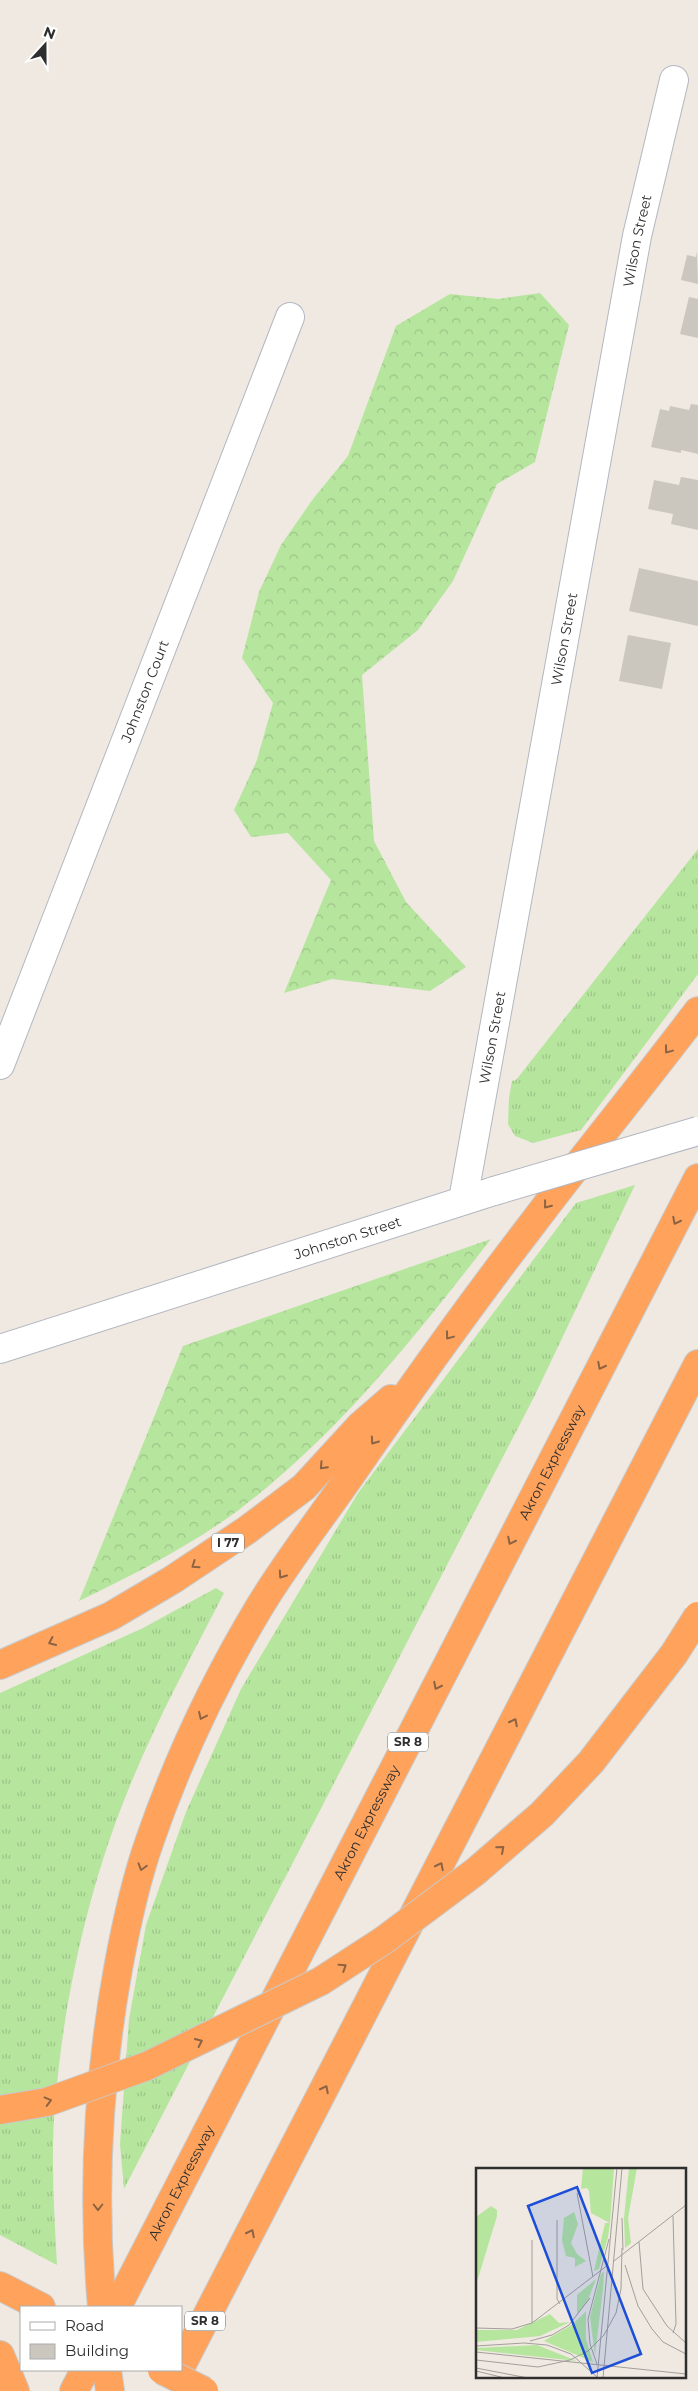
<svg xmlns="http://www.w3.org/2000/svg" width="698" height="2391" font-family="Montserrat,sans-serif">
  <defs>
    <pattern id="grass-tufts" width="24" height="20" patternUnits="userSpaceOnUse" patternTransform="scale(1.25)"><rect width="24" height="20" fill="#b6e59e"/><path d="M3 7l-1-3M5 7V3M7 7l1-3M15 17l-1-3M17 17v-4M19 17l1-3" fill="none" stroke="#9dc588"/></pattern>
    <pattern id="forest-crowns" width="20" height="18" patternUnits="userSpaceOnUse" patternTransform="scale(1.25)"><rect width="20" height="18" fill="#b6e59e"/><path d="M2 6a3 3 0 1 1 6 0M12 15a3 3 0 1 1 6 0" fill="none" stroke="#9dc588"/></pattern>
  </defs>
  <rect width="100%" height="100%" fill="#efe9e1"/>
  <g fill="url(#grass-tufts)">
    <path d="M698,849V974L581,1130L533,1143L515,1136L508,1124L509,1098L512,1081L516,1080Z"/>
    <path d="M635,1185L535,1395L124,2189L120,2144L129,2019L146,1925L186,1812L241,1689L358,1493L576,1203Z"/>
    <path d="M216,1588L224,1593C192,1655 158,1718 131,1783C91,1879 65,1991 56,2095C50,2151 54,2209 57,2265L0,2235V1693L143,1628Z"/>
  </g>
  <g fill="url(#forest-crowns)">
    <path d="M540,293L569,325L535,462L497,484L453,581L418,630L362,675L374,841L406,902L466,967L430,991L332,979L284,993L331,880L288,833L251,837L234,810L257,760L273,703L242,658L259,592L281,545L313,499L348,456L396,326L450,294L498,299Z"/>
    <path d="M491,1239C414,1338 341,1431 240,1509C190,1546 135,1574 79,1601L183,1346Z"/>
  </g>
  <g fill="#cbc7bf">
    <path d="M697,251L698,284L681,280L687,255L696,257Z"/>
    <path d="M689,297L698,299V338L680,334Z"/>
    <path d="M691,404L698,405V454L681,450V453L651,447L660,409L669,411L670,406L689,410Z"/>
    <path d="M681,477L698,480V530L671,524L673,514L648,509L654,480L679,485Z"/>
    <path d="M639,568L698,581V626L629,611Z"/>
    <path d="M628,635L671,643L662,689L619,681Z"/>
  </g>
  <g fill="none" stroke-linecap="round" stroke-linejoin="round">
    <defs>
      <g id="minor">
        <path id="s1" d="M0,1065L290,317"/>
        <path id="s2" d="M463,1200L637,236L674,80"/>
      </g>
      <g id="secondary">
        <path id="s3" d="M0,1349L494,1191"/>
      </g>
      <g id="motorway">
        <path d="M0,1665L111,1616L172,1580L247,1530L304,1487L361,1425L391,1399"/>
        <path d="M0,2286L41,2307"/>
        <path d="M102,2307C92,2195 98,2080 118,1969C126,1925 135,1882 150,1840C178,1759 216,1679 260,1606C289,1558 325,1513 357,1466C413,1385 470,1305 530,1227C585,1154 643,1084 698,1011"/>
        <path id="s4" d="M117,2307L698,1178"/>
        <path d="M0,2355L15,2391"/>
        <path d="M181,2366L698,1364"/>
        <path d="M107,2370L110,2391"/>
        <path d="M74,2391L85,2370"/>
      </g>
    </defs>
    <use href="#minor" stroke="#b4b7c1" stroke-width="30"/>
    <use href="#secondary" stroke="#b4b7c1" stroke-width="30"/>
    <use href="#motorway" stroke="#c9c9c9" stroke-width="30"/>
    <use href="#minor" stroke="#fff" stroke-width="28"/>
    <use href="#secondary" stroke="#fff" stroke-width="28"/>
    <use href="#motorway" stroke="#ffa35c" stroke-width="28"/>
    <defs>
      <path id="secondary-bridge" d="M494,1191L698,1131"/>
      <g id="motorway-bridge">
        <path d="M0,2110L47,2102L147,2066L321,1981L384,1940L475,1872L542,1814L591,1762L674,1654L698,1616"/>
        <path d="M162,2370L204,2391"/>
      </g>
    </defs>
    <use href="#secondary-bridge" stroke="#b4b7c1" stroke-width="30" stroke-linecap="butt"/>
    <use href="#motorway-bridge" stroke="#c9c9c9" stroke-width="30" stroke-linecap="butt"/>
    <use href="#secondary-bridge" stroke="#fff" stroke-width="28"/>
    <use href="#motorway-bridge" stroke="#ffa35c" stroke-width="28"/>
  </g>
  <defs><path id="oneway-chevron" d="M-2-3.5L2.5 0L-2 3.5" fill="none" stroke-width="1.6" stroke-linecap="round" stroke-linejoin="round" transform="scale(1.25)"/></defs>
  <g stroke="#8c6343">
    <use href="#oneway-chevron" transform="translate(668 1050) rotate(127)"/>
    <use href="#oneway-chevron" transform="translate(547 1205) rotate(128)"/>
    <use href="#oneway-chevron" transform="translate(676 1221) rotate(117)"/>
    <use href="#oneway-chevron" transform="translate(449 1336) rotate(127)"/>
    <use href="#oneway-chevron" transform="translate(601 1366) rotate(117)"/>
    <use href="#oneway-chevron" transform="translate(374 1441) rotate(125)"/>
    <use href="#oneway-chevron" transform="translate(323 1466) rotate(133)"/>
    <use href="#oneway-chevron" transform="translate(511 1541) rotate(117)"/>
    <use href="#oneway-chevron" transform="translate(195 1565) rotate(146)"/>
    <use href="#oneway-chevron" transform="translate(282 1575) rotate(125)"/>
    <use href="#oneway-chevron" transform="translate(52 1642) rotate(155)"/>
    <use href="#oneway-chevron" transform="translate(437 1686) rotate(117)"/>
    <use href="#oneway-chevron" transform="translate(202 1716) rotate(115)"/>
    <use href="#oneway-chevron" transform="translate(514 1722) rotate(-63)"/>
    <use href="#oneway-chevron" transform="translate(501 1849) rotate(-41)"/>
    <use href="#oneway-chevron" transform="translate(440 1866) rotate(-63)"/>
    <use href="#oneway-chevron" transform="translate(142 1867) rotate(106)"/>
    <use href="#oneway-chevron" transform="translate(343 1967) rotate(-33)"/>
    <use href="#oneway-chevron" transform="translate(199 2042) rotate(-25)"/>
    <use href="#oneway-chevron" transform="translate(325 2089) rotate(-63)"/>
    <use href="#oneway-chevron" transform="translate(48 2101) rotate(-15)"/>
    <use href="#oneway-chevron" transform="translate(98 2207) rotate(90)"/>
    <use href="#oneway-chevron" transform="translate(251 2233) rotate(-63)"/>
  </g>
  <g text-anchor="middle" stroke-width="4" stroke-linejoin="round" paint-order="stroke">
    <g fill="#fff" stroke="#6d6d6d" stroke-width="1">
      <rect x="212" y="1533.5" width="32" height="19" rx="4"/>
      <rect x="388" y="1732.5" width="40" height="19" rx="4"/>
      <rect x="185" y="2311.5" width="40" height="19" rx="4"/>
    </g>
    <g font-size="12" font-weight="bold" fill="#2e2e2e">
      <text x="228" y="1547">I 77</text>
      <text x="408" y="1746">SR 8</text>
      <text x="205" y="2325">SR 8</text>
    </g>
    <g font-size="14" fill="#2e2e2e" stroke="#fff">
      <text dy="5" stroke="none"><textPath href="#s2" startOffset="975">Wilson Street</textPath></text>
      <text dy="5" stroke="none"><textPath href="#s2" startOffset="570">Wilson Street</textPath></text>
      <text dy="5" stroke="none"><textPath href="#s1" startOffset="401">Johnston Court</textPath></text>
      <text dy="5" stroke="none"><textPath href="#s2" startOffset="165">Wilson Street</textPath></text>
      <text dy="5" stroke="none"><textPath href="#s3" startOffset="365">Johnston Street</textPath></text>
      <text dy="5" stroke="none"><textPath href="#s4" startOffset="950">Akron Expressway</textPath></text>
      <text dy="5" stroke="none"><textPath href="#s4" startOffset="545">Akron Expressway</textPath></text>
      <text dy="5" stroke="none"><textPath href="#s4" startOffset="140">Akron Expressway</textPath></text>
    </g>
  </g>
  <g transform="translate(476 2168)">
    <rect width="210" height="210" fill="#efe9e1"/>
    <path d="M129,55H134L132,69L123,101L118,103ZM128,103L127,121L119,187L114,149L125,106ZM110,143V171L117,194L68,173L97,156ZM74,146L83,155L94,154L64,168L0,174V162H41ZM61,177L101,193L0,182V180Z" fill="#b6e59e"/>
    <path d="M107,0H138L134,55L115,45L113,23L111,20L105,21ZM153,0H161L152,50L155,75L149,80L148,50ZM15,38L21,42V48L0,117V49ZM98,44L102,56L95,75L101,86L110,93L99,99V90L90,88L86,72L88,50ZM120,111L112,132L101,147V127Z" fill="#b6e59e"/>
    <path fill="none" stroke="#a29e99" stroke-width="1" d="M101,25L117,109M146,50L147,82M81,52V131L84,136M163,74L167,121L191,158L210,175M138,93L210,37M149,97L162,138L176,161L187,174L210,186M56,155V72M0,160L36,161L56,155L132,97M197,165L200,156L197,48M54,173L76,167L93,157L114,130M0,178L48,175L71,177L95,186L121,209M0,184L210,206M0,192L62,199L94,192L112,183L128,167L140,145L145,121L146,80M121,196L114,176L112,151L133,71M0,200L52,210M0,203L29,210M121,210L141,0M127,210L146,0"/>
    <path fill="#1d4ed8" fill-opacity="0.15" stroke="#1d4ed8" stroke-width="2.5" d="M101,19L165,186L116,205L52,38Z"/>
    <rect width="210" height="210" fill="none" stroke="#2e2e2e" stroke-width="2.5"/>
  </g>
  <rect x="20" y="2306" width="162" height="65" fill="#ffffff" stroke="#ababab"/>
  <rect x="30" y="2322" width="25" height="8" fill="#ffffff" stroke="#ababab"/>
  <text x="65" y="2331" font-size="15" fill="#2e2e2e">Road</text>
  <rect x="30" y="2344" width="25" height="15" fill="#cbc7bf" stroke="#ababab"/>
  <text x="65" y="2356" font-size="15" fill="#2e2e2e">Building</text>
  <g transform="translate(45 45) rotate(21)" stroke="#ffffff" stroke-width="4" paint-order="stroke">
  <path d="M0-4L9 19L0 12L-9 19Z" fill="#2e2e2e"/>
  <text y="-8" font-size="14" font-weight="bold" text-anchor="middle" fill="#2e2e2e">N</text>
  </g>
</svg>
